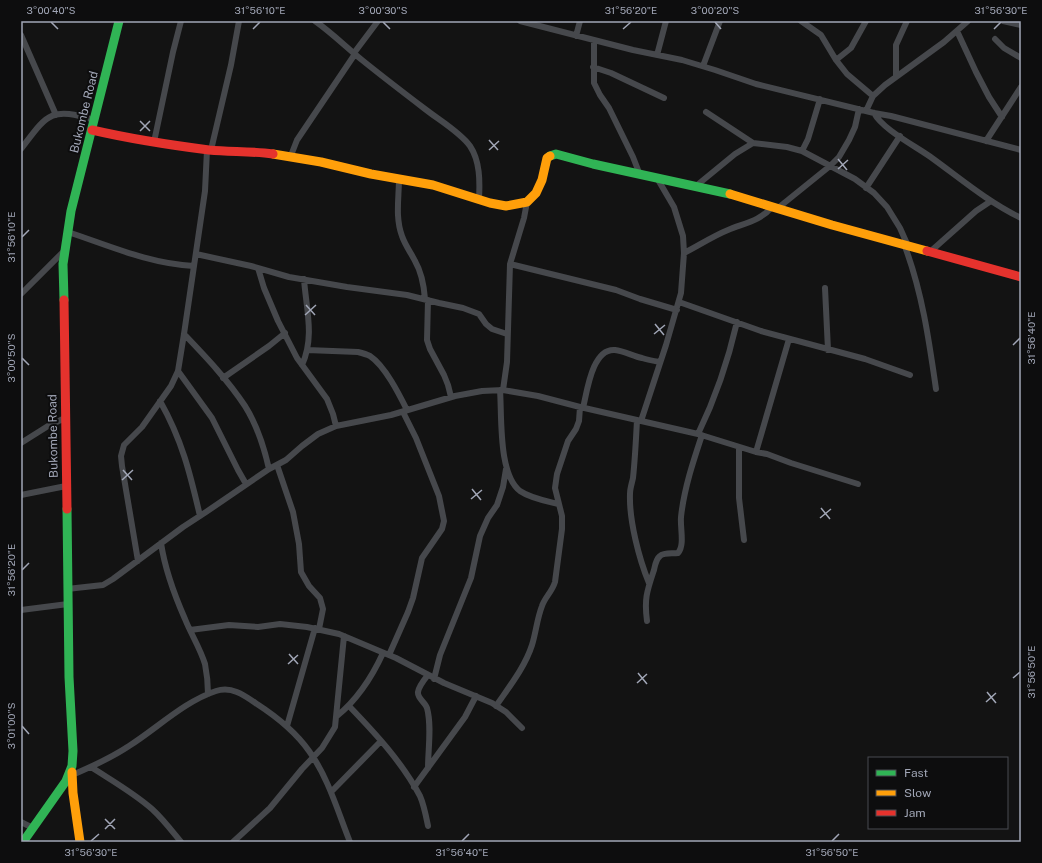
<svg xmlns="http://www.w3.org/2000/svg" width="1042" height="863" font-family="'Public Sans',sans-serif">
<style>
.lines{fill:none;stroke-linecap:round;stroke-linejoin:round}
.street{stroke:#46484c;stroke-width:6}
.fast{stroke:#30b455;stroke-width:9}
.slow{stroke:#ff9f0a;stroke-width:9}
.jam{stroke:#e5322d;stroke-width:9}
.ticks{fill:none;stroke:#a1a6b6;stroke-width:1.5}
.labels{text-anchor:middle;stroke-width:4;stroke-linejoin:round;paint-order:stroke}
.street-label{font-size:12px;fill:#a1a6b6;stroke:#0d0d0e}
.neatline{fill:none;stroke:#a1a6b6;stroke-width:1.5}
.ticks-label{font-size:10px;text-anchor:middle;fill:#a1a6b6}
</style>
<rect width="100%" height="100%" fill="#131313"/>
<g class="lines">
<path class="street" d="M315,21C332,33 346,47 362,60C383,77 404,93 425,109C439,120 460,132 470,146C480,161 480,181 479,199
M520,21L633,50L682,60L715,70L756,84L874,113L891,116L1021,150
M801,21L821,35L836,60L847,74L873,96
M1003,21L1021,25
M957,31L976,72L989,97L1002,117
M21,35L56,115
M576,36L580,21
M995,39L1004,48L1021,58
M594,40V83L600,95L609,108L633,157L640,175
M354,53L378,21
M657,55L666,21
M836,60L851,48L866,21
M703,66L720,21
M593,67L611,73L664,98
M896,76V45L907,21
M866,111L873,96L885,85L944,42L968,21
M706,112L753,143
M874,113C882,129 917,147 932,158C961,179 988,202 1021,218
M986,141L1021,87
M154,142L173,52L181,21
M21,149C47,115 50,106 94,120
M211,150L231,65L239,21
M802,151L808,139L820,99
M290,158L297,140L355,54
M399,178C399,198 395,217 402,236C405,245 411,253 415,261C422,273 424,286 425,299
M696,186L735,154L753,143L787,147L802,151L855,179L874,193L887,207L900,228L908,246
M866,188L900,136
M778,208L830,166L839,157L849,140L855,127L859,109
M68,232C110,246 150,264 194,266
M904,244C922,291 929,340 936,389
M931,251L976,211L991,201
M684,253C698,246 713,236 728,230C745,223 760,221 772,207
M196,254L251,266L289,277L347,287L407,295L439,303L463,308L479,314L486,324L492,329L507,334
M510,264L616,290L640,299L677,310
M258,268L264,288L278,321L297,358L327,399L333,414L336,426
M825,288L828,350
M21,294L65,250
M428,300L427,340L430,349L444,375L448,385L451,397
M679,302L761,331L865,359L910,375
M184,334C205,356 228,380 245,406C257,425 264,447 269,469
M307,350L358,352C362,353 366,354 370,356C385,366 399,394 407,410
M302,365C315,337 306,308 304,279
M178,371L212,418L238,470L246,484
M223,378L269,346L285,333
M500,390C502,416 498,474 520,491C530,498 546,501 558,504
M503,390L507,362L510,264L524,218L527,202
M160,401C182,440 190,473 200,516
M583,408C587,392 592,348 615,350C624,351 633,356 642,358C648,360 654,361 660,362
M637,420C636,440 635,459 633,478C632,483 630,488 630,494C629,520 639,559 649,583
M641,421L666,345L681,293L684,253L683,236L674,207L657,178
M698,434C715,399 728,361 737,322
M21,443L48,426L65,418
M739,447V498L744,540
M756,452L789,339
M277,465L293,512L299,544L301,572L309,586L320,598L323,609L319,629
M21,495L66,486
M161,543C165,570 174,594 185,619C191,634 200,648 205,664C207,674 208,684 208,694
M138,561L122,466L121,456L124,445L142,427L171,386L178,371L184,334L205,191L207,150
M67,589L103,585L113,579L183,527L206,512L269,469L286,460L302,446L318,434L336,426L391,415L455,396L482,391L503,390L538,396L580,407L698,434L756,452L767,454L791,463L858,484
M21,610L68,604
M647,621C644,599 647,591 654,570C655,565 656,559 660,556C664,552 673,554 678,553C685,545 680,528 681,517C684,489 693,462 702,435
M190,630L229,625L258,627L280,624L307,627L339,634L396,658L444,683L492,703L506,712L522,728
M389,655L408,612L413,598L422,558L442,529L444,521L439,496L416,438L403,412
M428,675C424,680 419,686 418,692C417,698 425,702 427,708C432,726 428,749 428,768
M434,679L440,655L471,578L480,536L488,518L497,505L503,487L506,469
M349,706C375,733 402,762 420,796C424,805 426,816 428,826
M496,706C509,687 525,667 532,645C536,632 537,619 542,606C545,597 552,592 555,582L562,529V516L555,488L557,474L568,441L576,429L579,421L580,407
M337,716C358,699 372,677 383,653
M287,726L315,628
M91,767C111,780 134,793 152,809C163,819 172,831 181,842
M72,775C91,767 111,758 129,746C156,729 185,701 216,691C232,686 244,695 257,704C277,717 295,731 309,751C328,777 338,812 350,842
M414,787L465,717L476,696
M331,792L381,741
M21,822L33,828
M233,842L270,808L302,769L322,748L335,727L344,636"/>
<path class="fast" d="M550,156L556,154L593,164L730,194
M64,300L63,264L71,211L119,21
M23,842L66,781L72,766L73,751L69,677L67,509"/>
<path class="slow" d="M273,154L321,162L371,174L433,185L490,203L506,206L527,202L536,193L542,180L547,158L550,156
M730,194L832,225L927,251
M72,772L73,793L80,842"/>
<path class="jam" d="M92,130C131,139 170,145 209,150C231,152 252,151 273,154
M927,251L1021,277
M64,300L67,509"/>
</g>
<path class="ticks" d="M51,22L58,29M383,22L390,29M715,22L721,29M253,29L260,22M623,29L631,22M994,29L1001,22M140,121L150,131M140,131L150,121M489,140L498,150M489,150L499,141M838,159L847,170M838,169L848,160M22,237L29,230M306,305L315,315M305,315L316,305M655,324L664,335M654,334L665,325M1013,345L1020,338M22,358L29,365M123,470L132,480M122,480L133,470M472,489L481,500M471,499L482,490M821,508L830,519M820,518L831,509M22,570L29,563M289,654L298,664M288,664L298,655M638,673L647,684M1013,678L1020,672M637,683L647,674M987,692L996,703M986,702L996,693M22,726L29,734M105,819L115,829M105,829L115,819M91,841L99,834M462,841L469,834M832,841L839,834"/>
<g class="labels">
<g class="street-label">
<text transform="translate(84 112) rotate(-76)" y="4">Bukombe Road</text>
<text transform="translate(53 436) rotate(-91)" y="4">Bukombe Road</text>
</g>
</g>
<rect width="1042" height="863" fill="none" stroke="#0d0d0e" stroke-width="44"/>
<rect x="868" y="757" width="140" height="72" fill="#0d0d0e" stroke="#484a51"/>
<rect x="876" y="770" width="20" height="6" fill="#30b455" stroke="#484a51"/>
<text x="904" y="777" font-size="12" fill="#a1a6b6">Fast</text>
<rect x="876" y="790" width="20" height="6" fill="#ff9f0a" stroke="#484a51"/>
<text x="904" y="797" font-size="12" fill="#a1a6b6">Slow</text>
<rect x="876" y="810" width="20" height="6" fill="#e5322d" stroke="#484a51"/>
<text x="904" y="817" font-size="12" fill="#a1a6b6">Jam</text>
<rect x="22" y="22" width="998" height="819" class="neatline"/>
<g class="ticks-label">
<text x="51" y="14">3°00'40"S</text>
<text x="260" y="14">31°56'10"E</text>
<text x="383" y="14">3°00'30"S</text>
<text x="631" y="14">31°56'20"E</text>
<text x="715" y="14">3°00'20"S</text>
<text x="1001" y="14">31°56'30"E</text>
<text transform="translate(11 237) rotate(-90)" y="4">31°56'10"E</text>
<text transform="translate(1031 338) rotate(-90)" y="4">31°56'40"E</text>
<text transform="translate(11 358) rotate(-90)" y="4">3°00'50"S</text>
<text transform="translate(11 570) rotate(-90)" y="4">31°56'20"E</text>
<text transform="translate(1031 672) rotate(-90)" y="4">31°56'50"E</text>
<text transform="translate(11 726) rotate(-90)" y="4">3°01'00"S</text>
<text x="91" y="856">31°56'30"E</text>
<text x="462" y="856">31°56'40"E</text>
<text x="832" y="856">31°56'50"E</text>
</g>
</svg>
